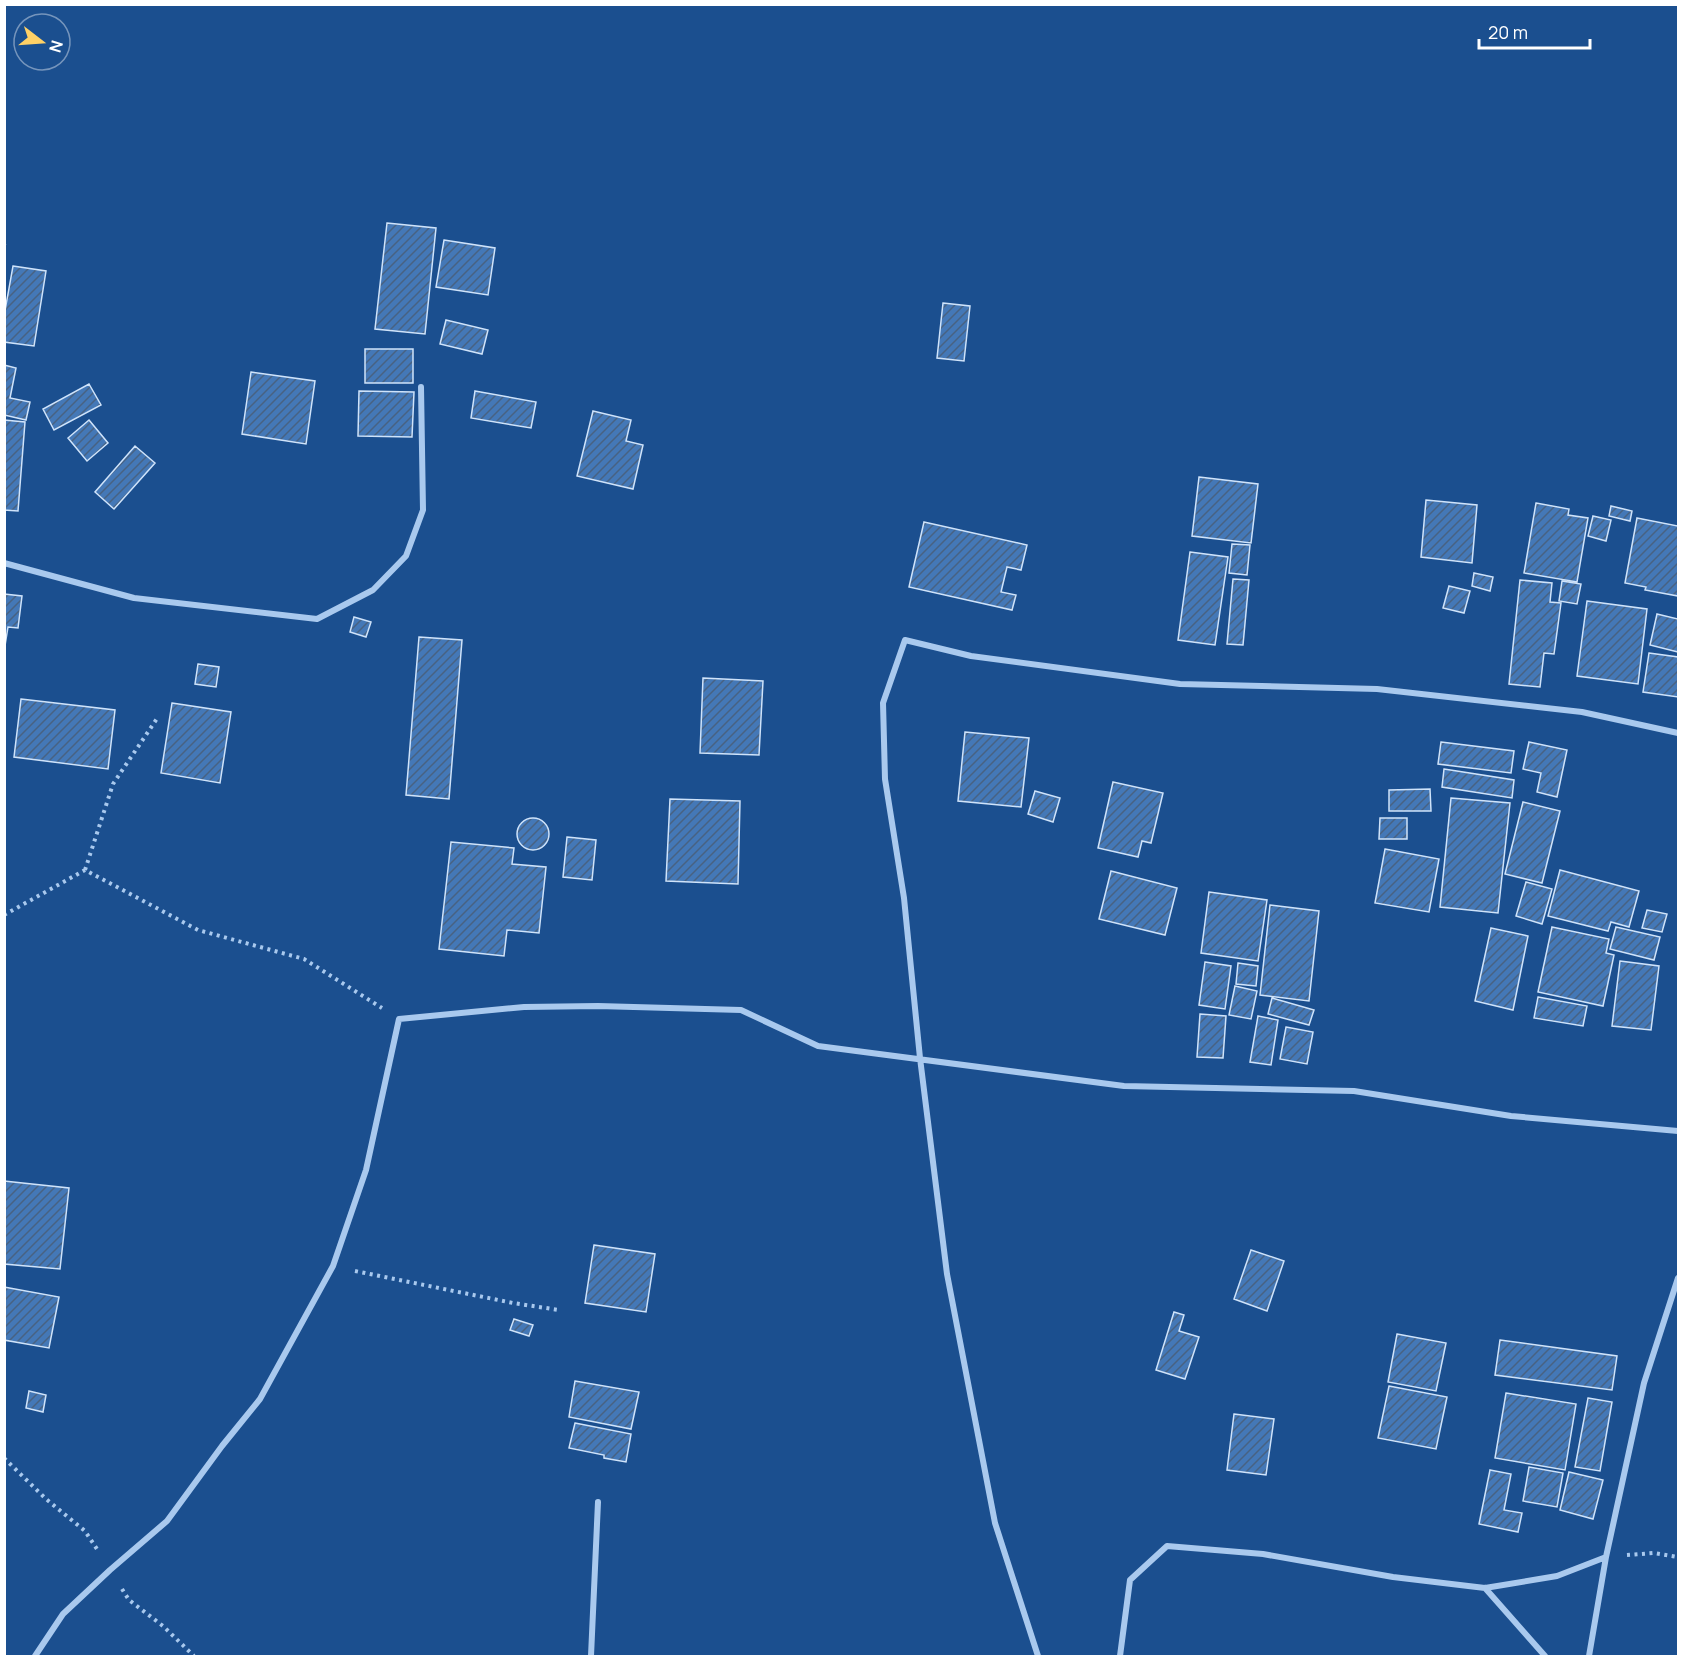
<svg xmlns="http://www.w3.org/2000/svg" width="1683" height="1661" font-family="Manrope,sans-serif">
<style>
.building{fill:url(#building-hatch);stroke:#cfe3fa;stroke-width:1.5}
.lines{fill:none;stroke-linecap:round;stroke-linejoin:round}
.path{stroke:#a9c9ee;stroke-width:4;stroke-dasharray:3 4.5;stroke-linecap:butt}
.street{stroke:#a9c9ee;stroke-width:6}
</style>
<defs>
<pattern id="building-hatch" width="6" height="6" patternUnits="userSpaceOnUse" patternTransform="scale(1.5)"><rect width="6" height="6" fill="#4478b7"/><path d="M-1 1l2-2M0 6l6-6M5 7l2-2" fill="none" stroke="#486282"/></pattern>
</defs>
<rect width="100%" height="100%" fill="#1b4f8f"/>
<path class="building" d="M387,223L436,228L425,334L375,329Z
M444,240L495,248L488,295L436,287Z
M13,266L46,271L34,346L4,342V316Z
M943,303L970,306L964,361L937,358Z
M446,320L488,330L482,354L440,344Z
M365,349H413V383H365Z
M4,365L16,368L10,398L30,402L26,420L4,415Z
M251,372L315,381L306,444L242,434Z
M89,384L101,405L54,430L43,409Z
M359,391L414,392L412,437L358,436Z
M475,391L536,402L531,428L471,418Z
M593,411L631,420L626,441L643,445L633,489L577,476Z
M4,420L25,422L18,511L4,510Z
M89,420L108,443L87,461L68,438Z
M135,446L155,463L114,509L95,492Z
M1199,477L1258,484L1251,543L1192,536Z
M1426,500L1477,505L1472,563L1421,557Z
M1536,503L1569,509L1568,515L1588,518L1577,582L1524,573Z
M1611,506L1632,511L1630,521L1609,516Z
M1593,516L1611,520L1606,541L1588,536Z
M1637,518L1678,526V596L1645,590L1646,587L1625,583Z
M924,522L1027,545L1021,570L1007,567L1001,592L1016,595L1012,610L909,587Z
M1232,544L1250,545L1247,575L1229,573Z
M1190,552L1228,557L1215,645L1178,640Z
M1474,573L1493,577L1490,591L1472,586Z
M1233,579L1249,580L1243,645L1227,644Z
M1520,580L1552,583L1550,602L1561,603L1554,654L1544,653L1540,687L1509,684Z
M1562,581L1581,584L1577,604L1559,601Z
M1449,586L1470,591L1464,613L1443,608Z
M4,594L22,596L18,628L8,627L4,652Z
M1587,601L1647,609L1638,684L1577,676Z
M1657,614L1678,619V652L1650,645Z
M354,617L371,622L366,637L350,632Z
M419,637L462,640L449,799L406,795Z
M1649,653L1678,657V697L1643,692Z
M198,664L219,667L216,687L195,684Z
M703,678L763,681L759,755L700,753Z
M21,699L115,710L108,769L14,757Z
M172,703L231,712L220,783L161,773Z
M965,732L1029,738L1021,807L958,801Z
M1441,742L1514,751L1511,773L1438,764Z
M1529,742L1567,750L1557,797L1537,792L1541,773L1523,769Z
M1444,769L1514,780L1512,798L1442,787Z
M1113,782L1163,793L1151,843L1142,841L1138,857L1098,848Z
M1430,789L1431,811H1389V790Z
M1035,791L1060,798L1053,822L1028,814Z
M1451,798L1510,803L1498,913L1440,907Z
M670,799L740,801L738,884L666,881Z
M1523,802L1560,811L1542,883L1505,874Z
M517 834a16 16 0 1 1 32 0a16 16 0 1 1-32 0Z
M1380,818H1407V839H1379Z
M567,837L596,840L592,880L563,877Z
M451,842L514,848L512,864L546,867L539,933L507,930L504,956L439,949Z
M1385,849L1439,859L1429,912L1375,903Z
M1560,870L1639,891L1629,927L1611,922L1608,931L1548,916Z
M1111,871L1177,888L1165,935L1099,919Z
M1526,882L1552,889L1542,924L1516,916Z
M1209,892L1267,900L1258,961L1201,953Z
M1270,905L1319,911L1309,1001L1260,995Z
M1647,910L1667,914L1662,932L1642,928Z
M1552,927L1609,939L1606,953L1614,955L1603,1006L1538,992Z
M1616,927L1660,937L1654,960L1610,949Z
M1491,928L1528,936L1513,1010L1475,1001Z
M1620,961L1659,966L1651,1030L1612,1026Z
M1205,962L1231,966L1225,1009L1199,1005Z
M1238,963L1258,966L1256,986L1236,984Z
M1235,986L1257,991L1251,1019L1229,1015Z
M1538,997L1587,1006L1583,1026L1534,1018Z
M1272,998L1314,1010L1309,1025L1268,1014Z
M1200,1014L1226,1016L1223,1058L1197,1057Z
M1258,1016L1278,1020L1271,1065L1250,1062Z
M1286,1027L1313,1032L1307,1064L1280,1059Z
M4,1181L69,1188L60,1269L4,1264Z
M594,1245L655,1254L646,1312L585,1303Z
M1251,1250L1284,1261L1267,1311L1234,1299Z
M4,1287L59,1297L49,1348L4,1340Z
M1174,1312L1184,1315L1179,1331L1199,1337L1185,1379L1156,1370Z
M514,1319L533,1325L529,1336L510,1330Z
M1397,1334L1446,1343L1436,1391L1388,1382Z
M1500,1340L1617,1356L1612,1390L1495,1375Z
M575,1381L639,1392L631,1429L569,1417Z
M1389,1386L1447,1397L1436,1449L1378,1438Z
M29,1391L46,1395L43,1412L26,1408Z
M1506,1393L1576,1404L1565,1470L1495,1458Z
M1588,1398L1612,1402L1600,1471L1575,1467Z
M1234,1414L1274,1419L1266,1475L1227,1470Z
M575,1423L631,1434L626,1462L604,1458V1455L569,1448Z
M1529,1467L1563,1473L1557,1507L1523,1501Z
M1490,1470L1511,1474L1504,1510L1522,1513L1518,1532L1479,1524Z
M1569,1472L1603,1480L1593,1519L1560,1510Z"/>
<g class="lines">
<path class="path" d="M4,245L5,246
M85,870L113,784L158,717
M4,915L85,870L198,930L304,959L382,1008
M355,1271L513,1303L559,1310
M4,1458L46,1499L85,1531L99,1552
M1627,1555L1654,1553L1678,1557
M122,1589L129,1600L163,1626L194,1656"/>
<path class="street" d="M4,563L134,598L317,619L373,590L406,556L423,510L421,387
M1485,1588L1545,1656
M35,1656L63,1614L110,1570L167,1521L222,1446L260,1399L333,1266L366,1170L399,1019L524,1007L598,1006L741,1010L818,1046L1124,1086L1354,1091L1511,1116L1678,1131
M591,1656L598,1502
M1038,1656L995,1523L947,1274L920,1058L904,898L885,779L883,703L905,640L971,656L1180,684L1377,689L1582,712L1678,733
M1120,1656L1130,1580L1167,1546L1263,1554L1393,1577L1485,1588L1557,1576L1606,1557
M1589,1656L1606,1557L1644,1383L1678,1278"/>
</g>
<rect width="1683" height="1661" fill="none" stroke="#ffffff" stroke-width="12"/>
<g transform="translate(42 42) rotate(107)"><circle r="28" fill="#1b4f8f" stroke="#7695bc" stroke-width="1.5"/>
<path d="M0-4.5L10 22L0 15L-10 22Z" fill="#ffd166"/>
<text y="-9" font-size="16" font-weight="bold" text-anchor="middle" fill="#ffffff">N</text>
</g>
<path d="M1479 39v9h111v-9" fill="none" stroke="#ffffff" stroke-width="3"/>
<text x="1488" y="39" font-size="18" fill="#ffffff" stroke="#1b4f8f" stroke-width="4.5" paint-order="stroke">20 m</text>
</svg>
